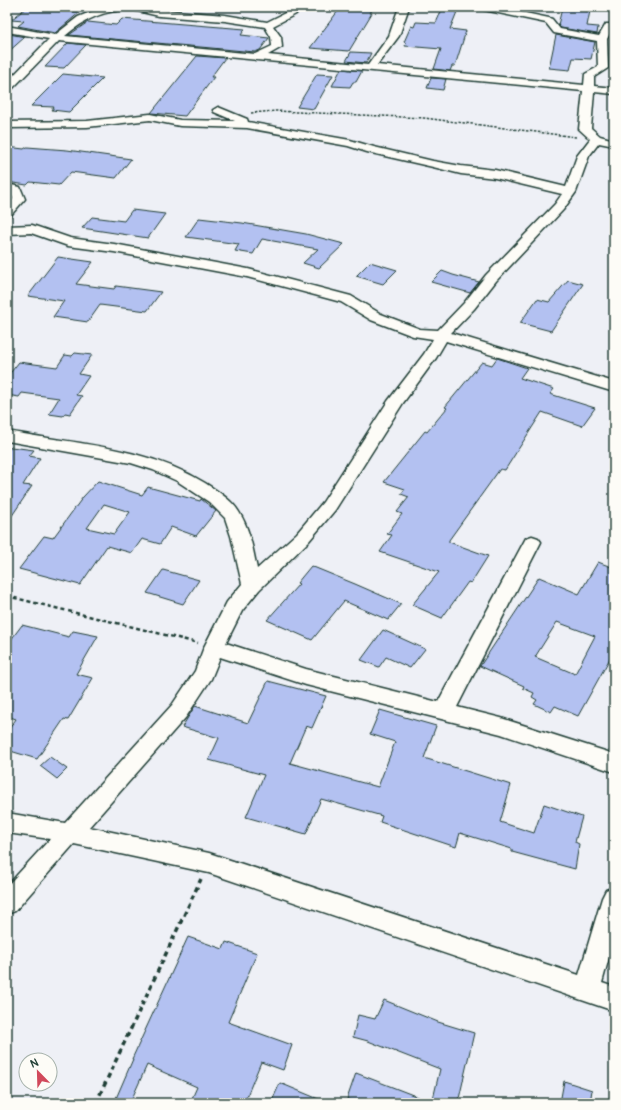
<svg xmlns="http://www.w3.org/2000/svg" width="621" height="1110" font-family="Pangolin,sans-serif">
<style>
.building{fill:#b3c1f1;stroke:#1f3d34;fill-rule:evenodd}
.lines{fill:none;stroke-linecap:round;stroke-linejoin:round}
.minor-casing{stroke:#1f3d34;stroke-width:3}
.path-far2{stroke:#1f3d34;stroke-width:1.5;stroke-dasharray:2.5 1.5;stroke-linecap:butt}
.path-far1{stroke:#1f3d34;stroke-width:2.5;stroke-dasharray:4 3;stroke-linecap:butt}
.path{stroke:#1f3d34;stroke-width:3.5;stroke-dasharray:5 4;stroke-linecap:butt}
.minor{fill:#fdfcf7;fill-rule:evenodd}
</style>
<rect width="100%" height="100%" fill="#eef0f6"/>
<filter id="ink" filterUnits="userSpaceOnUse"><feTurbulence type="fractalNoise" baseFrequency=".025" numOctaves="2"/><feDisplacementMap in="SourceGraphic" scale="8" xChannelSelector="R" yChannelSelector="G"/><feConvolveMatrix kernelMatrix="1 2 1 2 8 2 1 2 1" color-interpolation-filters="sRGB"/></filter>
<g filter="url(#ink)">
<path class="building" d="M27,7H58L55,10L80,12L55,33L18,26L24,21L11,20Z
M341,7H374L370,13H372L349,51L310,48Z
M443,7H459L450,29L466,31L455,66H452L450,71L434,69L441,49L405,46L406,43L404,42L411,26L414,27L416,22L436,23Z
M562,8L590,11L587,26L598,27L597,34L561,28L558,25Z
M122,19L245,29L241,35L269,38L260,50L255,52L69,35L88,22L116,25Z
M9,34L25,37L7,53V36Z
M556,35L595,42L591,59L573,58L570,70L549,68Z
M68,43L86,45L64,68L45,67Z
M351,52L371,53L366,63L346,61Z
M197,56L225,58L211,77H214L185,116L151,113Z
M341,69L362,71L356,82H353L350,87L332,86Z
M63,74L103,78L69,112L52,110L54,107L31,106Z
M317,74L333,75L314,109L297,107Z
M431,78L446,79L443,90L427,88Z
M7,147L24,149L27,147L67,150L131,159L116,178L71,172L59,185L30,182L27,185L7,182Z
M132,210L165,214L148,238L82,228L92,217L124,221Z
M199,218L242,223L306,234L344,244L319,268L303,263L318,249L262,239L253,254L235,251L239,244L186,237Z
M58,257L93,262L76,284L114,289L116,286L161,292L147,311L100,305L88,322L53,317L64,301L28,296Z
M370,262L397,270L383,284L356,276Z
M442,271L453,275L479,282L470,293L431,282Z
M568,280L583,284L551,331L520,323L537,299L549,302Z
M75,353L92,355L79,374L89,376L76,395L82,396L70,414L65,413L63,416L49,414L59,398L22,393L19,397L7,395V377L19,362L57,367L65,355L72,356Z
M497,358L527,368L520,378L554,389L550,394L595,408L582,426L542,412L505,470L500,469L449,540V542L488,556L471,583L468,582L442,618L412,605L439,572L380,552L392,535L387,534L402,514L397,512L409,497L401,494L405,489L384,482L425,431L427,432L447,408L445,407L482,362L492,365Z
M11,447L34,450L29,456L40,458L23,485L32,486L7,523V452Z
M98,481L142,495L148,487L200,501L201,499L216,511L196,536L171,527L160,544L142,539L132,553L107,546L80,585L19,569L44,536L53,538L83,497ZM104,504L130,512L114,534L87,528Z
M598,562L614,568V651L578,716L555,706L551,712L534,704L537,700L532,697L534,693L523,688L524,686L480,666L539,577L579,594ZM557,622L595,636L575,674L535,657Z
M311,566L355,584L401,604L388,620L344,601L312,640L267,620L299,584L297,583Z
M163,570L199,580L183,604L147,593Z
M22,625L69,637L73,631L98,636L76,674L93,678L68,720L64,719L37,759L7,750V732L16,719L7,716V645Z
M383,630L425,649L410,668L386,657L379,667L361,660Z
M268,681L326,696L312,728L306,726L290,763L378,787L395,742L370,734L380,710L436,726L424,758L511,785L500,822L534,833L544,804L582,817L575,842L579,844L575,869L512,852V849L460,833L456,847L380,822L382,816L321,799L306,834L246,817L264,775L209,760L219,738L182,727L195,706L248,723Z
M50,757L67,769L57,779L40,766Z
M188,937L223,949L226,942L257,953L228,1022L292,1045L283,1070L261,1062L244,1103H190L197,1087L147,1065L130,1103H114L133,1059H132Z
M384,1000L438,1022L474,1033L458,1103H445L433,1099L440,1069L368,1041L353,1037L358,1015L375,1019Z
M356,1073L431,1102V1103H357L347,1099Z
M564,1081L592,1090L590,1103H560Z
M280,1083L328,1103H271Z"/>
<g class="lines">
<defs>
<path id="minor" d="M103,7H155L152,9L225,15L267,22L289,11V7H299L296,14L273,26L281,37L282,47L268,55L368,65L389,36L399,7H409L399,36L377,65L584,85L585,74L598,67L597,41L554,33L546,23L484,10L479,7H497L549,18L552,19L560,29L599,36L606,24H612L614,26L607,39L608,68L594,77V86L614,88V94L594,92L591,128L600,136L614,140V146L599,143L589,156L576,192L563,210L496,281L474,309L451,333L614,382V392L446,341L436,358L403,403L335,510L309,541L259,590L242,611L226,643L306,669L438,702L526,538L532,536L538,538L541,542L457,707L501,718L614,754V772L501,734L306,685L220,657L211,679L186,717L89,827L209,853L579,975L602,898L606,890L614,887V939L602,983L614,987V1011L209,873L74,844L15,911L7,914V886L50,839L7,833V813L65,823L172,705L195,671L204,647L227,602L242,584L231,536L225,518L209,502L177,481L153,470L131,463L7,441V431C74,444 145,446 205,483C217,491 231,499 239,512C250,529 253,550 257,569L297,533L323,502L388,401L424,354L433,339L413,336L371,320L341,302L247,277L114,252L68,246L31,233L7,234V226L32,225L70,238L114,244L248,269L351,296L381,314L420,329L438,330L464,303L486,275L555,204L562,194L495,178L461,174L433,167L367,152L348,146L247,128L180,126L150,120L87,127L7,128V122L87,121L150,114L180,120L235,121L214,112L213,110L218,107L247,119L248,122L350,140L374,147L433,161L461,166L495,170L566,187L577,156L590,139L579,129L583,91L59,41L11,90L7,91V82L49,39L7,32V26L55,35L78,17ZM133,10L159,16L225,21L265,27L271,37L272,46L255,54L65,36C86,18 106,9 133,10Z
M7,184L20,187L25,199L11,215L7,216V205L13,199L11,192H7Z"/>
</defs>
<use href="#minor" class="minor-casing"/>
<path class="path-far2" d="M251,113L276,111L424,118L576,137"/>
<path class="path-far1" d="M7,596L198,643"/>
<path class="path" d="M96,1103L201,879"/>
<use href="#minor" class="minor"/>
</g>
</g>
<rect width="621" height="1110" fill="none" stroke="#fdfcf7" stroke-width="24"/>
<rect x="12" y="12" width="597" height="1086" fill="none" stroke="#1f3d34" stroke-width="1.5" filter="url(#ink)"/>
<g transform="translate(38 1072) rotate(337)"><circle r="19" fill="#fdfcf7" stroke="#a4b0a9"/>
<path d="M0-3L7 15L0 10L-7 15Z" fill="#d1495b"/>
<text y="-6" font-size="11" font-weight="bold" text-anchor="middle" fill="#1f3d34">N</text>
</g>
</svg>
